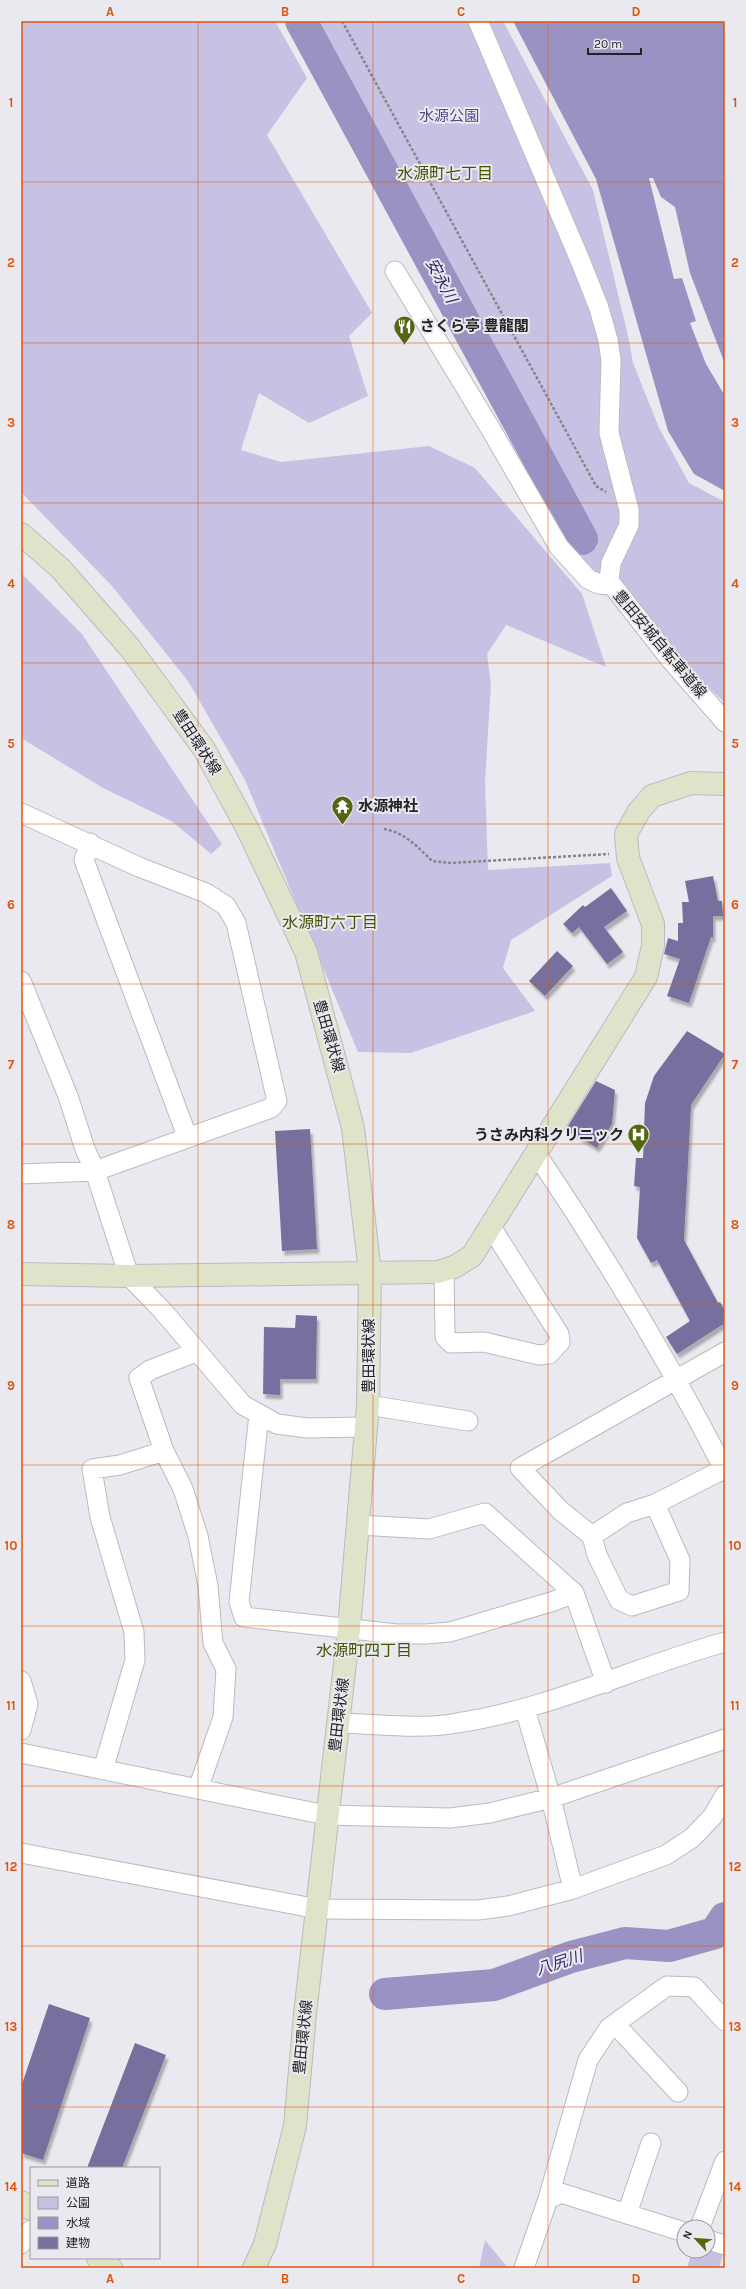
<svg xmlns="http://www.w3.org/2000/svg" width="746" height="2289" font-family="Karla,'Noto Sans JP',sans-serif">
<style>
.green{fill:#c6c2e4}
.water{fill:#9992c3}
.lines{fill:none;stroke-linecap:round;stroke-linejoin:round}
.river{stroke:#9992c3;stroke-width:32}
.building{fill:#77709f;filter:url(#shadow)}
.street-casing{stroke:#bbbac0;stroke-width:21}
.secondary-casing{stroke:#bbbac0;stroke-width:24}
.path{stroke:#86868a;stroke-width:2.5;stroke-dasharray:3 2;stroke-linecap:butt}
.street{stroke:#fff;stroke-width:19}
.secondary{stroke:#dde4ca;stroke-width:22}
.grid{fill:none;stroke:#de560d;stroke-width:1;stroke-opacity:0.55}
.labels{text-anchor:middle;stroke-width:4;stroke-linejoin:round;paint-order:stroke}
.park-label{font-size:15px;fill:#554988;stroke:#eae9ef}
.poi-label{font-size:15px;font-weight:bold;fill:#232325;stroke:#eae9ef;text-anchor:start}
.street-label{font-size:15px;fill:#232325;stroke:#eae9ef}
.neighbourhood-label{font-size:16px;fill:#465605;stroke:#eae9ef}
.water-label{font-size:16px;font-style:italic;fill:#382a66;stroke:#eae9ef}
.neatline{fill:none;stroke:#de560d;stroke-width:1.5}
.grid-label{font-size:13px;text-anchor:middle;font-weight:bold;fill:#de560d}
</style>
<defs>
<filter id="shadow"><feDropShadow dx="2.5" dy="4.5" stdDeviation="1" flood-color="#0004"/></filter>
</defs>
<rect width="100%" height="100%" fill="#eae9ef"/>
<path class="green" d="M21,21H275L307,78L267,135L372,313L349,336L368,396L309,423L259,393L241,450L281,462L429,446L475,468L582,594L606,667L506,625L487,654L491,685L485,782L488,870L610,863L612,876L511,940L503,968L535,1011L411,1053L358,1052L245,780L188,681L112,586L21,492Z
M294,21H503L593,190L629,340L633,363L659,428L689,483L725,502V703L591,572L510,433L474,357Z
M21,573L82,634L222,844L211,854L173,822L103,788L21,738Z
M485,2240L508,2268H479Z
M708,2250L723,2255L719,2268H687L692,2251Z"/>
<path class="water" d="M513,21H725V364L690,273L675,207L661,197L653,178H649L674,279L682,278L696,321L690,323L706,364L725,396V491L694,474L668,431L596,179Z"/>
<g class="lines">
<path class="river" d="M301,21L582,539
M385,1994L494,1985L571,1957L625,1943L669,1946L715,1933L725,1918"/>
</g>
<path class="building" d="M713,876L718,901H722L723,916H713V938L711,937L689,1003L667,996L680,959L664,954L668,938L678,941V923H683L682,902H689L685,881Z
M611,888L627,911L604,927L623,952L607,964L579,927L572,933L563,924L583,905L585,907Z
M557,951L573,966L545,996L529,981Z
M687,1031L725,1054L691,1105L684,1240L718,1303L720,1302L725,1311V1323L677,1354L666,1337L690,1321L657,1260L651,1263L637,1238L640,1187L634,1186L636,1158H643L645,1103L654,1076Z
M596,1081L615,1090L612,1124L597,1148L566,1129Z
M310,1129L317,1249L282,1251L275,1131Z
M296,1315L317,1316L316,1379H280V1395L263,1394L264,1327L295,1328Z
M49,2004L90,2018L43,2160L21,2153V2087Z
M135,2043L166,2055L122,2168H87Z"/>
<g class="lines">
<defs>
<path id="street" d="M478,21L580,260L599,308L608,340L611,360L609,433L629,510V525L611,563L609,581L670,659L725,722
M395,271L490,428L559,547L588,579L599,584L610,585
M21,813L139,867L206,893L226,906L236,923L277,1101L271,1108L95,1171L21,1174
M90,843L84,860L187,1136
M21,981L68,1096L85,1149L95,1171L129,1276L162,1310L243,1405L277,1424L307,1428L366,1427
M537,1155C606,1257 669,1362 725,1471
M444,1270L445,1337L451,1343L484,1342L539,1355L549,1354L560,1342L559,1334L491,1227
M196,1352L150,1370L139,1378L164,1451L183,1489L198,1536L208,1586L213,1643L226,1669L223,1717L198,1789
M368,1405L468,1421
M259,1414L239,1602L244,1617L397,1634H425L450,1632L554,1601L574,1593
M724,1469L655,1504L680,1560L679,1591L632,1606L619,1600L597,1555L592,1536L561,1511L520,1468L725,1352
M358,1525L429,1529L485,1513L574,1593L606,1683
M592,1536L627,1513L655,1504
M21,1681L28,1704L21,1730
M525,1709L551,1798L573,1889
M339,1723C378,1724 419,1730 457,1723C550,1709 635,1667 725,1642
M21,1753L326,1815L450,1818L490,1813L551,1798L725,1739
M103,1770L135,1660L134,1632L100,1517L92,1469L120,1465L164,1451
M21,1853L318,1909L478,1910L508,1906L573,1889L666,1855L692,1838L713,1816L725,1795
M615,2024L678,2092
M548,2199L588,2060L609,2028L667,1986L694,1987L725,2021
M627,2214L651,2143
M700,2227L725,2161
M708,2240L725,2245
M21,2244L31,2230
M524,2268L548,2199L561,2193L684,2232"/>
<path id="secondary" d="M21,534L60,568L130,648L204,749L247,828L306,952L353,1128L370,1272L368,1405L349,1628L305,2014L295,2126L265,2244L254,2268
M21,1274L129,1276L438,1272L454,1267L472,1256L646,977L653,946V924L628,858L626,834L639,811L652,796L691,783L725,784
M21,2202L31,2209
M98,2258L111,2268"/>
</defs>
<use href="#street" class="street-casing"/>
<use href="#secondary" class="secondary-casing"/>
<path class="path" d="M342,21L596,486L606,492
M384,829C404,832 418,847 432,861L450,863L609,854"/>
<use href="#street" class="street"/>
<use href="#secondary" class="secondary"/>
</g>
<path class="grid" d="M198,21V2268M373,21V2268M548,21V2268M21,182H725M21,343H725M21,503H725M21,663H725M21,824H725M21,984H725M21,1144H725M21,1305H725M21,1465H725M21,1626H725M21,1786H725M21,1946H725M21,2107H725"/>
<defs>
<symbol id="restaurant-pin" viewBox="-11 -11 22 30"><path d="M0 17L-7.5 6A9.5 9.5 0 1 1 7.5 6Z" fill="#546611" stroke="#eae9ef"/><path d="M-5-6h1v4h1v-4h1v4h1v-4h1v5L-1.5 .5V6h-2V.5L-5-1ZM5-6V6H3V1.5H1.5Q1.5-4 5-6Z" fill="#fff"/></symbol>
<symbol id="temple-pin" viewBox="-11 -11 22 30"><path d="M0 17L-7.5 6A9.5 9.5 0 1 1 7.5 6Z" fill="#546611" stroke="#eae9ef"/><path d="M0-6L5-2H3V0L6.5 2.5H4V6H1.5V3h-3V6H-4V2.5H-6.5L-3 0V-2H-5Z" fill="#fff"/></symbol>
<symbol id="hospital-pin" viewBox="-11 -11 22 30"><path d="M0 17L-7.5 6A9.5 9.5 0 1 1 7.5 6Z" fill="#546611" stroke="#eae9ef"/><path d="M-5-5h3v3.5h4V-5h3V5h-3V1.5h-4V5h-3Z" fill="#fff"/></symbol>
</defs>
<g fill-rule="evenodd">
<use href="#restaurant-pin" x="392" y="314" width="25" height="34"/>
<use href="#temple-pin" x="330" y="794" width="25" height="34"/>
<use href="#hospital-pin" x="626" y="1122" width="25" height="34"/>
</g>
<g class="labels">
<g class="park-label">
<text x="449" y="121">水源公園</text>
</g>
<g class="poi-label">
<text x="420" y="331">さくら亭 豊龍閣</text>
<text x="358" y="811">水源神社</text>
<text x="624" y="1140" text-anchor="end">うさみ内科クリニック</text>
</g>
<g class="street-label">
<text transform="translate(660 644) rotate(50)" y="5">豊田安城自転車道線</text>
<text transform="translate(197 742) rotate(57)" y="5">豊田環状線</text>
<text transform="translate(329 1036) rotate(74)" y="5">豊田環状線</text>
<text transform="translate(369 1356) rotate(-90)" y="5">豊田環状線</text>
<text transform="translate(339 1715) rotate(-83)" y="5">豊田環状線</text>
<text transform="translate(303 2037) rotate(-84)" y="5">豊田環状線</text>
</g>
<g class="neighbourhood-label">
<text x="445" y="179">水源町七丁目</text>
<text x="330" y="928">水源町六丁目</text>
<text x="364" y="1656">水源町四丁目</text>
</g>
<g class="water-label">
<text transform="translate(442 280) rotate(62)" y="6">安永川</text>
<text transform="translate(559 1962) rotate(-18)" y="6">八尻川</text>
</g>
</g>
<rect width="746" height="2289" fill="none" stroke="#eae9ef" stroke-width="44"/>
<rect x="30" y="2167" width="130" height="92" fill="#eae9ef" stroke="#9a9a9e"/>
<rect x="38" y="2180" width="20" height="6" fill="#dde4ca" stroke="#9a9a9e"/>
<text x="66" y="2187" font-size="12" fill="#232325">道路</text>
<rect x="38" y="2197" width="20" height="12" fill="#c6c2e4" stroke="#9a9a9e"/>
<text x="66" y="2207" font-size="12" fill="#232325">公園</text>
<rect x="38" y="2217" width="20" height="12" fill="#9992c3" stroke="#9a9a9e"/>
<text x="66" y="2227" font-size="12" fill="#232325">水域</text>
<rect x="38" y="2237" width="20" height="12" fill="#77709f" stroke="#9a9a9e"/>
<text x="66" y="2247" font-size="12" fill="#232325">建物</text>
<g transform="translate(696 2239) rotate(296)"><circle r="19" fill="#eae9ef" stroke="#9a9a9e"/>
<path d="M0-3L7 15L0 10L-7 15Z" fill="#546611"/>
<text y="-6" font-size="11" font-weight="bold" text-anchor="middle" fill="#232325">N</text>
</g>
<path d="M588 48v6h53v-6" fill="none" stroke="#232325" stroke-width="2"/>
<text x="594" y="48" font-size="12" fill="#232325" stroke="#eae9ef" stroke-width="3" paint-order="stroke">20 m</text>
<rect x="22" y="22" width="702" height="2245" class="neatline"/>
<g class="grid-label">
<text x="110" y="16">A</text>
<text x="285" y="16">B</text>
<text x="461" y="16">C</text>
<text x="636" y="16">D</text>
<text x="11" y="107">1</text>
<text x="735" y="107">1</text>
<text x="11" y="267">2</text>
<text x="735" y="267">2</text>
<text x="11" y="427">3</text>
<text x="735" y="427">3</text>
<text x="11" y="588">4</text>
<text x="735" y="588">4</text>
<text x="11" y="748">5</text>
<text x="735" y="748">5</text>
<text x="11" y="909">6</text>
<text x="735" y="909">6</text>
<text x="11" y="1069">7</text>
<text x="735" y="1069">7</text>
<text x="11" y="1229">8</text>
<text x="735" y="1229">8</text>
<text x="11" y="1390">9</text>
<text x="735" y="1390">9</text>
<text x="11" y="1550">10</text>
<text x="735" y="1550">10</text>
<text x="11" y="1710">11</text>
<text x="735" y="1710">11</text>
<text x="11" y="1871">12</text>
<text x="735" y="1871">12</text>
<text x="11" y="2031">13</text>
<text x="735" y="2031">13</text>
<text x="11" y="2191">14</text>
<text x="735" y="2191">14</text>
<text x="110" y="2283">A</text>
<text x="285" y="2283">B</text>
<text x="461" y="2283">C</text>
<text x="636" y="2283">D</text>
</g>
</svg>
